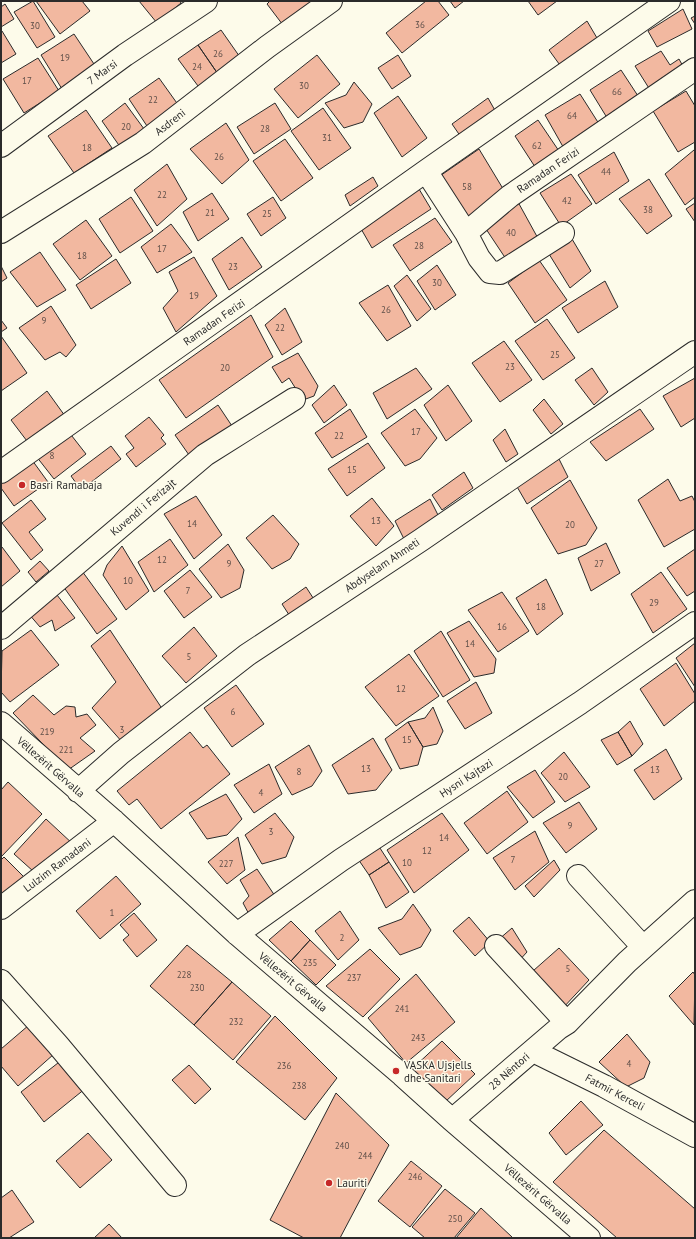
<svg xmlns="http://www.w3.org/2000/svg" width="696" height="1239" font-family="'PT Sans',sans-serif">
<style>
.building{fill:#f2b8a0;stroke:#2b2b2b}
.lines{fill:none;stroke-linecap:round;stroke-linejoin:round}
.minor-casing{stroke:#2b2b2b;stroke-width:24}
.minor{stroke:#fdfbea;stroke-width:22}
.poi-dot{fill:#c62828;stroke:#fdfbea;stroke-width:1.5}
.labels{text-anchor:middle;stroke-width:3;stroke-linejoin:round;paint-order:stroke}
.number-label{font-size:9px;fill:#5d4e48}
.street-label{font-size:11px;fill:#2b2b2b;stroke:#fdfbea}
.poi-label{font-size:11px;fill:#2b2b2b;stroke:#fdfbea;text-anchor:start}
</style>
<rect width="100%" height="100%" fill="#fdfbea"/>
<path class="building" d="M33,1L55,37L37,48L14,12Z
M36,1H82L90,11L60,34Z
M139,1H180L181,3L157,23Z
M270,1H312L316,6L286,29L267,4Z
M426,1H438L449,15L402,53L386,33Z
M450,1H464L455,8Z
M528,1H557L538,15Z
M5,4L14,19L1,27V7Z
M683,9L692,29L657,47L648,31Z
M695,16V24L691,18Z
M587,21L597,38L562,68L549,50Z
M221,30L242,60L220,77L198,45Z
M1,31H2L16,54L1,63Z
M74,34L96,67L62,89L41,55Z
M198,45L220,77L201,90L178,59Z
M661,51L670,65L679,59L685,70L652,93L635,66Z
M317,55L340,84L298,118L274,89Z
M398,55L411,76L392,89L378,68Z
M38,58L59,91L24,113L3,79Z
M621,70L640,99L609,121L590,90Z
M159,78L179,106L149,129L129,99Z
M354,82L372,104L363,122L344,128L325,103L346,95Z
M686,91L695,106V142L678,152L653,111Z
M580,94L601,127L566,152L545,115Z
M398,96L427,138L402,157L374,113Z
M488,98L497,114L463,140L452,124Z
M125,103L147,133L123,151L102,121Z
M275,103L291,129L254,154L237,127Z
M323,108L351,148L319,170L291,131Z
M86,110L112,148L74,173L48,136Z
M538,120L561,154L537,170L515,136Z
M226,123L249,160L222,184L190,149Z
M285,139L313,178L281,201L253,161Z
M479,149L505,192L468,224L437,178Z
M694,150L695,152V197L685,205L665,174Z
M614,152L629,181L596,204L578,175Z
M167,164L187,199L157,226L134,190Z
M571,174L592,204L561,226L540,193Z
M373,177L378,186L350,206L345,195Z
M649,179L672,216L647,234L619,199Z
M419,189L431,209L372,248L360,227Z
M212,193L229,219L198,241L183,212Z
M131,197L153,231L120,253L99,219Z
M273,197L286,218L261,236L247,214Z
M518,202L540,242L508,262L484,226Z
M695,203V222L686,209Z
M435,218L452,242L410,271L393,245Z
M86,220L112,256L80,280L53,244Z
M171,224L192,252L157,273L141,247Z
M242,237L262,267L229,290L212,259Z
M572,239L591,271L570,288L549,254Z
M40,252L66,290L37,307L10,272Z
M194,257L217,296L176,332L163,308L178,291L169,272Z
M116,259L131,283L91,309L76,285Z
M539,260L567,300L535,323L508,283Z
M437,265L456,295L435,310L417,281Z
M1,266L7,278L1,282Z
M407,275L431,309L417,321L394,286Z
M605,281L618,307L578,333L562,308Z
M388,285L411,326L387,341L359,303Z
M51,306L76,345L66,357L60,352L45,360L19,328Z
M285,308L302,342L282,355L265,325Z
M251,315L273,357L186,418L159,380Z
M547,319L575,358L543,380L515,341Z
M1,320L7,328L1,332Z
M1,336L27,373L1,391Z
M504,341L532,380L500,402L472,363Z
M298,353L318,386L314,396L303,400L289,378L282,383L272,367Z
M416,368L432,389L387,419L373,393Z
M592,368L608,392L594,405L575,380Z
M695,378V418L681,427L663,396Z
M334,385L347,405L324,423L312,405Z
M448,385L472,421L446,441L424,405Z
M47,391L65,416L30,445L11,420Z
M544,399L563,424L551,434L533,410Z
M218,405L232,426L189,455L175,435Z
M350,409L367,437L332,458L315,433Z
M415,409L437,438L420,459L405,466L381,433Z
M640,409L654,429L606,461L590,442Z
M149,417L164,435L161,438L166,444L136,467L126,454L134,448L125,436Z
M505,429L518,454L506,462L493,440Z
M68,431L86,454L54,479L36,456Z
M368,443L385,468L347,496L328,469Z
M111,446L121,459L81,490L71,476Z
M559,459L568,477L527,504L516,485Z
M32,460L48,482L14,506L1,488V482Z
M464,472L473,488L442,510L432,495Z
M668,479L680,501L692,496L695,502V529L664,547L638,500Z
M570,480L597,528L586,545L558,554L531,508Z
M196,496L222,535L194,559L164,514Z
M372,498L394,526L376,546L350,516Z
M430,499L438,515L404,539L395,521Z
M31,500L46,519L29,532L43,550L31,560L2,523Z
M273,515L299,544L290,559L272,569L246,538Z
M170,539L188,565L154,592L138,562Z
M606,543L620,573L591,591L578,558Z
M228,544L244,570L240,588L221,598L199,569Z
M122,546L149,591L126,610L103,575L107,565Z
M1,547H2L20,571L1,587Z
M695,549V591L687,596L667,568Z
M40,561L49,571L36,582L28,572Z
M190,570L212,597L184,618L164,591Z
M82,571L117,619L97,634L63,586Z
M661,572L687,609L653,633L631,594Z
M546,579L563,614L537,635L516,598Z
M306,587L317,604L293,621L282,604Z
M502,592L529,631L498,652L468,610Z
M57,595L75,618L55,631L52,620L40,627L28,613Z
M469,621L496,659L494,673L474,677L447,633Z
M194,627L217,656L186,683L162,656Z
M31,630L59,665L10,702L1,692L2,651Z
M110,630L161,707L123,743L92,708L116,682L91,646Z
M441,631L470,680L443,697L414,651Z
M695,643V687L676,658Z
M409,654L439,696L396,726L365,687Z
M676,663L695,694V701L664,726L640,689Z
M476,682L492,713L465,729L447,701Z
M236,685L264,724L232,747L204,708Z
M33,695L54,715L66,706L75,707L76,717L87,714L96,725L80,738L95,751L68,770L13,713Z
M433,707L443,731L437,744L423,747L408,722L425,718Z
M630,721L643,744L632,756L618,732Z
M408,722L423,747L418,765L400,769L385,739Z
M190,732L203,748L207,745L230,774L161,829L137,799L129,805L117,791Z
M618,732L632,756L617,765L601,740Z
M373,738L392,770L376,790L348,794L332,765Z
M309,745L322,771L312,786L292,795L275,767Z
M666,749L682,779L654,800L634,770Z
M564,752L590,787L565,802L541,773Z
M269,764L282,794L254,813L234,785Z
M535,770L555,802L533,818L507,787Z
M8,782L42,814L1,857V790Z
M507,791L528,822L487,854L464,823Z
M226,794L242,819L227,835L207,839L189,813Z
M579,802L597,829L566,853L543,823Z
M275,813L294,837L286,857L262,864L245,835Z
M442,813L469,850L414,893L387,850Z
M46,819L74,845L43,880L14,854Z
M535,831L549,862L515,890L493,858Z
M238,837L245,870L227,884L208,862Z
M378,845L389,862L369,875L358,859Z
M4,857L32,885L1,906V860Z
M554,860L560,870L534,897L525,886Z
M389,862L409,892L386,908L369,875Z
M257,869L275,896L251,918L243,903L249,896L240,880Z
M116,876L141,904L100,939L76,911Z
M413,904L431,930L421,947L400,955L378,928L402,919Z
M340,911L359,940L338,960L315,931Z
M134,913L157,940L137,957L123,940L129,935L120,925Z
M469,917L490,942L475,956L453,931Z
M291,921L310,940L291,961L269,940Z
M512,928L527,952L517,963L498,940Z
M310,940L336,965L316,985L291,961Z
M187,945L232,982L194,1025L150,986Z
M559,948L589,980L562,1009L525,978Z
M370,949L400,979L363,1017L326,986Z
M693,972L695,975L694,1025L669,996Z
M416,974L455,1022L406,1063L368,1018Z
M232,982L271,1016L233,1060L194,1025Z
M275,1016L337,1078L305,1120L236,1062Z
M29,1025L54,1054L18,1086L1,1066V1049Z
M627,1034L650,1062L644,1078L626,1087L599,1062Z
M442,1041L475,1074L445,1102L412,1069Z
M63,1059L86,1088L44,1122L21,1092Z
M189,1065L211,1089L195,1104L172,1080Z
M336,1093L389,1145L340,1238H304L270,1220Z
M581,1101L603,1125L566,1155L549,1133Z
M604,1130L695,1209V1238H617L553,1182Z
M88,1133L112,1160L80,1188L56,1161Z
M411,1161L442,1186L410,1227L378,1201Z
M445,1189L475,1213L454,1238H425L412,1227Z
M12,1190L34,1222L9,1238H1V1198Z
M481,1208L512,1237L511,1238H456Z
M109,1224L122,1238H94Z"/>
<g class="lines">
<defs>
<path id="minor" d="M1,146L125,55L206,1
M426,171L466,233L479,258L490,272L500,273L563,233
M1,232L143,143L267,47L331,1
M466,233L510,196L695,69
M1,472L426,171L669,1
M1,628L205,455L294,399
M1,723L114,821L237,934L402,1075L452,1120L589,1238
M78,791L121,753L247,655L421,540L695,352
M578,876L643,947
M1,908L114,821
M237,934L341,860L580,703L695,623
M496,946L567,1023
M1,981L58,1045L175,1185
M533,1051L604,1086L695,1136
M452,1120L559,1028L567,1023L627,962L695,901"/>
</defs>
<use href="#minor" class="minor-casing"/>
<use href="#minor" class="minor"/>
</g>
<g class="poi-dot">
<circle cx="22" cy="485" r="4"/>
<circle cx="396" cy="1071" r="4"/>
<circle cx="329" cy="1183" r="4"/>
</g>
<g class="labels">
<g class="number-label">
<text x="420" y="28">36</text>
<text x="35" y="29">30</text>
<text x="218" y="57">26</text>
<text x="65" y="61">19</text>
<text x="197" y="70">24</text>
<text x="27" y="84">17</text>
<text x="304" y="89">30</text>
<text x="617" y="95">66</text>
<text x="153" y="103">22</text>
<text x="572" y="119">64</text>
<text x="126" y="130">20</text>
<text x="265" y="132">28</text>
<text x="327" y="141">31</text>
<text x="537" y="149">62</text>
<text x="87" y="151">18</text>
<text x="219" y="160">26</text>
<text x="606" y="175">44</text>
<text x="467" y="190">58</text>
<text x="162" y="198">22</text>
<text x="567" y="204">42</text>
<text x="648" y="213">38</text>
<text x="210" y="216">21</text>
<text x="267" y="217">25</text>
<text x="511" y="236">40</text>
<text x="419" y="249">28</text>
<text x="162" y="252">17</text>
<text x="82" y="259">18</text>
<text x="233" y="270">23</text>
<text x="437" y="286">30</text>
<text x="194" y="299">19</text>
<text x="386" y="313">26</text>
<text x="44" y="324">9</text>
<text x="280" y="331">22</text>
<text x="555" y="358">25</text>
<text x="510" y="370">23</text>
<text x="225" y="371">20</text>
<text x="416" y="435">17</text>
<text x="339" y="439">22</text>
<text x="52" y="459">8</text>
<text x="352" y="473">15</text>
<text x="376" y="524">13</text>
<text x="192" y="527">14</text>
<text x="570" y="528">20</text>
<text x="162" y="563">12</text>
<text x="229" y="567">9</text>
<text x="599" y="567">27</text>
<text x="128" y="584">10</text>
<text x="188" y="594">7</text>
<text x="654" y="606">29</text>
<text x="541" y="610">18</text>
<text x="502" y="630">16</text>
<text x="470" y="647">14</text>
<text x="189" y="660">5</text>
<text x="401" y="692">12</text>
<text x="233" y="715">6</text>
<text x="122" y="733">3</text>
<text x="47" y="735">219</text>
<text x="407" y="743">15</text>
<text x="66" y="753">221</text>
<text x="366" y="772">13</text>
<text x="655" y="773">13</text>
<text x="299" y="775">8</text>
<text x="563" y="780">20</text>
<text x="261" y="796">4</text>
<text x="570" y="829">9</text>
<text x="271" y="835">3</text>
<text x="444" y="841">14</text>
<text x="427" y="854">12</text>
<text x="513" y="863">7</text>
<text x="407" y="866">10</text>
<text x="226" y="867">227</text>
<text x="112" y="916">1</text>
<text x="342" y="941">2</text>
<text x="310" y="966">235</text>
<text x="568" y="972">5</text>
<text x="184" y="978">228</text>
<text x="354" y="981">237</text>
<text x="197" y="991">230</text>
<text x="402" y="1012">241</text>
<text x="236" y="1025">232</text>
<text x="418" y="1041">243</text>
<text x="629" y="1067">4</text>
<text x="284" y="1069">236</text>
<text x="299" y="1089">238</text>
<text x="342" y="1149">240</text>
<text x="365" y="1159">244</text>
<text x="415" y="1180">246</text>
<text x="455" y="1222">250</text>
</g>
<g class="street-label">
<text transform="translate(102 72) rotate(-36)" y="4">7 Marsi</text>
<text transform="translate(170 122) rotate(-38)" y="4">Asdreni</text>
<text transform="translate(548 170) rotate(-34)" y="4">Ramadan Ferizi</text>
<text transform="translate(214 322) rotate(-35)" y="4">Ramadan Ferizi</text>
<text transform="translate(143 507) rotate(-40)" y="4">Kuvendi i Ferizajt</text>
<text transform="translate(382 565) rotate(-34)" y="4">Abdyselam Ahmeti</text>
<text transform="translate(51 767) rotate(41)" y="4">Vëllezërit Gërvalla</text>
<text transform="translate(466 778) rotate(-33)" y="4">Hysni Kajtazi</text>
<text transform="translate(57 865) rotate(-37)" y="4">Lulzim Ramadani</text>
<text transform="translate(293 982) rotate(40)" y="4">Vëllezërit Gërvalla</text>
<text transform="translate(509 1071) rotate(-41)" y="4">28 Nëntori</text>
<text transform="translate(615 1092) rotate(28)" y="4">Fatmir Kerceli</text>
<text transform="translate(538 1194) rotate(41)" y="4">Vëllezërit Gërvalla</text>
</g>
<g class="poi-label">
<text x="30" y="489">Basri Ramabaja</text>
<text x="404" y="1069">VASKA Ujsjells<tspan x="404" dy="13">dhe Sanitari</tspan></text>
<text x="337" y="1187">Lauriti</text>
</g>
</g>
<rect width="696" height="1239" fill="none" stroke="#2b2b2b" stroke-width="4"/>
</svg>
